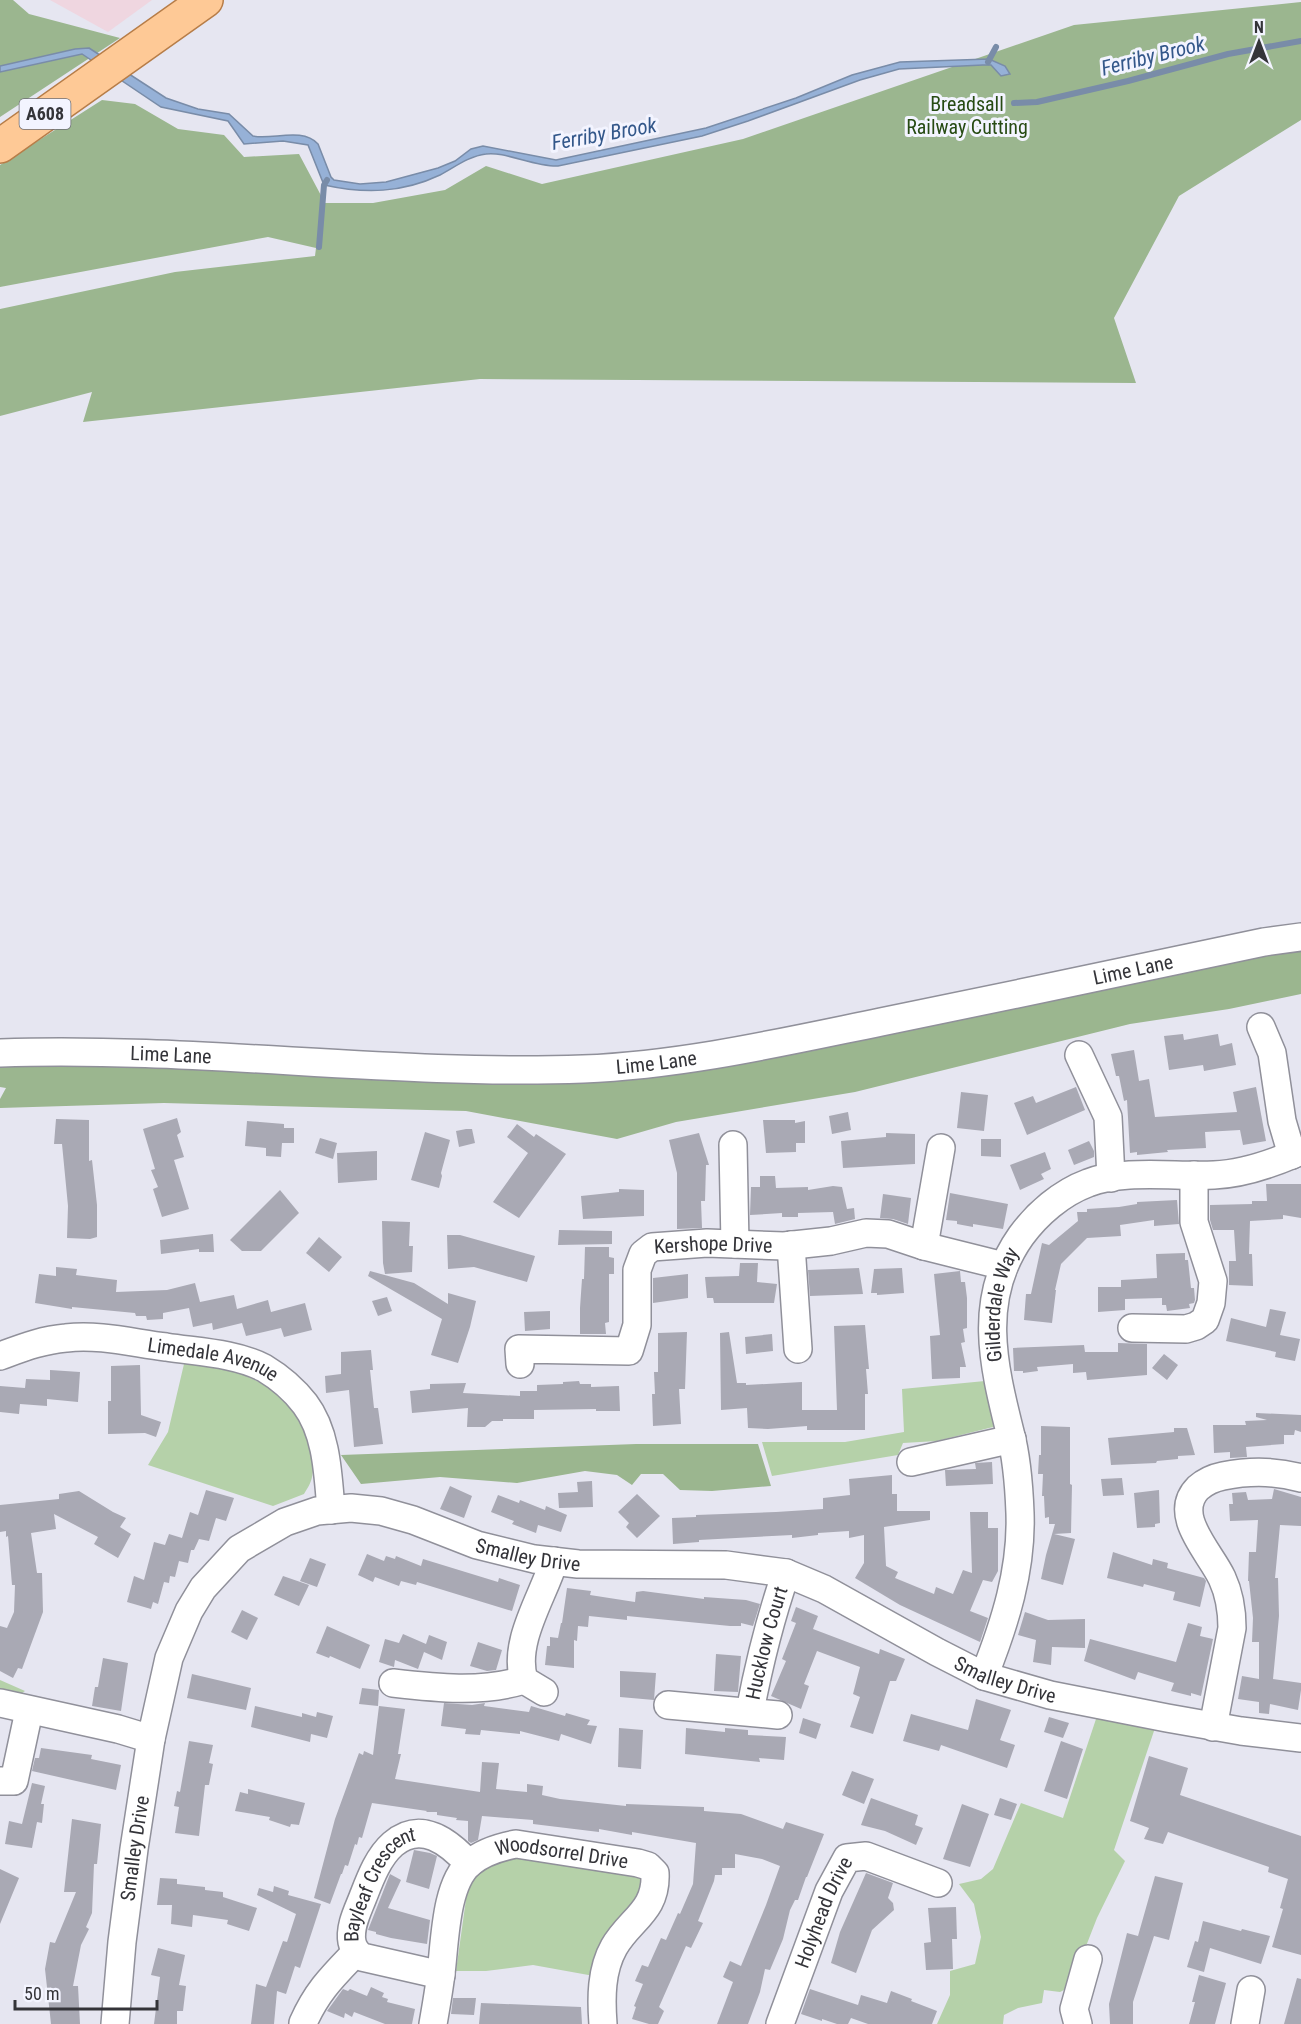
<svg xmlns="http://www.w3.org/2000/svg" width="1301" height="2024" font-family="'Roboto Condensed',sans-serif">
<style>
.education{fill:#efd6e0}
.green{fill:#b5d1a9}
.forest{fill:#9bb68f}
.water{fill:#96b1d7;stroke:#798ca8;stroke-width:1.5}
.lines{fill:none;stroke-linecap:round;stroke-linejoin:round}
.stream{stroke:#798ca8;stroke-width:6}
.building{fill:#a9a9b4}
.minor-casing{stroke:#90909a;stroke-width:30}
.major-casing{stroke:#b77d48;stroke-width:36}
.minor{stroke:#fff;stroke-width:27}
.major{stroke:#fec996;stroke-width:33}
.labels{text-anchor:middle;stroke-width:6;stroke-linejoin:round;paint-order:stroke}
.shield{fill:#f3f4ff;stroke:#6d6e74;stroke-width:1.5}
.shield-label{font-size:18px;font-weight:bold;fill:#343439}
.park-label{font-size:20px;fill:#274b13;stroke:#f3f4ff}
.street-label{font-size:20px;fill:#343439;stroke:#f3f4ff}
.water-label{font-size:21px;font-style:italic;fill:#33578a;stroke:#f3f4ff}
</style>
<rect width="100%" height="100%" fill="#e6e6f1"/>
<path class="education" d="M50,0H152L108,32Z"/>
<path class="green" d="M184,1364C210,1366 235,1369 259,1382C290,1398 320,1442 312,1477C311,1483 307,1489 304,1494L273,1506L148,1465L168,1432Z
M985,1381L997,1426L937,1441L903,1443L898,1455L772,1476L762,1442H845L904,1432L902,1389Z
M0,1680L25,1691L15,1698L0,1694Z
M1097,1716L1155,1728L1114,1850L1125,1861L1097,1918L1070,1987L1060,1992L1044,1990L1042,2003L1018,2008L1004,2015L1003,2024H937L950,1995V1971L975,1964L981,1937L974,1904L959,1884L981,1879L993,1869L1021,1803L1063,1818Z
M527,1854L641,1878L647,1887L594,1976L533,1965L486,1971H456L468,1885C483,1863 502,1858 527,1854Z"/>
<path class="forest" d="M0,0H13L29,14L120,38L0,117Z
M1301,2V120L1179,196L1114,318L1136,383L480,379L83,422L92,392L0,416V309L175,272L315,256L316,248L268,237L0,287V165L102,100L135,104L178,129L224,135L244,157L299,154L325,203H373L445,190L486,166L542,184L743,139L1074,25Z
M1301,948V994L1229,1009L1130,1024L855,1092L676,1122L617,1139L466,1111L164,1103L0,1108V1099L6,1088L0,1087V1060L496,1077Z
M636,1444H758L771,1486L712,1491L680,1490L663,1474H641L632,1485L617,1475L585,1471L517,1483L440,1477L361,1484L341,1455Z"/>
<path class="water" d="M89,48L166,98L198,109L229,114L253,136C273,140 302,127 318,144L331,177L334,180L360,184L386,182L438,168L455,161L471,149L483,146L556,160L706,128L796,98L852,75L900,62L989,59L1005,66L1010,74L1001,76L991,65H983L899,69L860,80L748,121L702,136L558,166C535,167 504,151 486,154C469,156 455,167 440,175C402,193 365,194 324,185L308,145L283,141L244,144L228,121L161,107L82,54L0,72V66L75,49Z"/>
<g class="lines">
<path class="stream" d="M988,62L996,47
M1014,103L1037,102L1128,81L1228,54L1301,41
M319,247L324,185L327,180"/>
</g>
<path class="building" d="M1183,1034L1184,1040L1218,1034L1220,1046L1232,1043L1236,1065L1204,1071L1203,1065L1169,1070L1164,1036Z
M1134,1050L1139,1081L1149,1079L1155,1117L1237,1112L1233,1092L1256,1087L1266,1141L1243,1145L1240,1130L1205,1132L1206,1148L1167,1150L1168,1152L1137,1155V1152L1130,1153L1127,1100L1124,1101L1119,1076H1116L1111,1054Z
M1076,1087L1085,1110L1027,1135L1014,1103L1033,1096L1036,1103Z
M961,1092L988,1095L984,1131L957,1128Z
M848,1112L851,1130L832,1134L829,1116Z
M177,1118L181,1132L177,1135L184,1157L174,1160L189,1209L162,1217L153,1189L158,1187L151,1170L155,1169L143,1129Z
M56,1119L89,1120V1161L92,1160L97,1205V1237L90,1239L67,1238L68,1206L62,1144H54Z
M763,1120H795V1123L805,1121V1143H796V1152L766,1153Z
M247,1121L284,1124V1128H294V1143H282L281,1157L266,1156V1148L245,1146Z
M517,1124L534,1137L536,1134L566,1154L519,1218L493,1202L528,1153L507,1137Z
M466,1129H472L475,1143L459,1147L456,1131Z
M425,1132L450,1140L441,1173L442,1176L439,1188L411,1180Z
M699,1133L709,1165H706L705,1201H701L702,1228L677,1229V1173L669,1140Z
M886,1133L915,1134V1164L843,1168L841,1141L886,1137Z
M320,1138L337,1143L333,1159L315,1153Z
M981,1139H1001V1157L981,1156Z
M1089,1141L1094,1151V1157L1074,1165L1068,1150Z
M377,1151V1180L338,1183L337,1153Z
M1045,1152L1051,1169L1041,1174L1044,1179L1020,1190L1010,1165Z
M760,1176H775L776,1188L808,1187V1190L833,1186L842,1187L847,1209L854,1208L855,1219L835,1224L833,1212L798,1213V1217H782V1213L750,1215L751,1187H760Z
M1266,1184H1301V1218L1283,1215V1219L1250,1221L1249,1254H1252L1253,1286L1229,1285V1261H1236L1234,1230H1213L1210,1220V1205L1252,1204V1201H1267Z
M619,1189L644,1190V1216L583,1219L581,1196L619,1192Z
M280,1190L299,1213L261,1251H242L230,1240Z
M950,1193L1008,1204L1003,1229L973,1224V1227L957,1224V1221L946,1220Z
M883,1194L911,1198L908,1224L893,1219L880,1218Z
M1177,1200L1179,1224L1154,1226V1220L1120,1225L1121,1236L1087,1238L1061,1264L1055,1290H1056L1052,1323L1024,1320L1026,1294H1031L1042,1243L1049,1245L1078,1221L1077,1212H1087V1209L1119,1207L1137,1204V1202Z
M382,1221L410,1222L409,1246H413L412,1272L385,1274L383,1263Z
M559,1230L612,1231V1244L558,1245Z
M213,1234L214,1252H199V1249L161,1254L160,1240Z
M447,1235H460L535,1256L527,1282L474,1267L448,1269Z
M319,1237L342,1257L329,1272L306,1253Z
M585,1247H609V1257L614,1258V1274H609V1322L605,1323L606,1334H580V1308L582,1279H584Z
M1185,1253V1260H1188L1191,1288H1194L1195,1300L1194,1303L1189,1304L1190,1308L1167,1311L1166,1305H1162V1298L1125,1299V1310L1098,1312V1287H1121V1280L1157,1278L1156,1254Z
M740,1263H758L757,1282L777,1284L774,1303H714L713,1298H707L705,1277L739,1276Z
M56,1267L77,1269L76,1275L117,1280L116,1292L167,1290L195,1283L200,1302L234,1295L237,1309L268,1300L271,1312L305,1303L312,1330L284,1337L281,1328L246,1336L242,1323L213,1330L212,1323L193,1327L189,1308L163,1313V1319L147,1320L146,1316H136L135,1313L72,1307V1309L35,1303L39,1274L56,1276Z
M859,1268L863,1294L810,1296L808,1270Z
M902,1268L904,1293L877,1295V1293H871L874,1269Z
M370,1271L414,1283L448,1304V1293L476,1301L470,1327L458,1363L431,1355L442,1319L368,1276Z
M960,1271L961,1282H965L967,1298V1328L963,1329L965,1342L961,1343L966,1367H960V1378L932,1379L930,1336L940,1335L934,1274Z
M688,1274V1298L653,1303V1278Z
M387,1297L392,1311L378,1316L372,1301Z
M1270,1309L1286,1312L1280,1335L1300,1339L1295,1361L1275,1357L1276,1352L1226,1341L1231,1318L1266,1327Z
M550,1311V1329L525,1331L524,1312Z
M865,1325L869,1369H866L868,1394H865V1430H807V1426L768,1429L748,1428L747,1408L721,1410L720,1333L729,1332L737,1383H746V1385L802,1382V1410H837L834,1326Z
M687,1332L685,1389H679L681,1424L653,1426L652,1394H655L654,1372H658V1333Z
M772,1334L773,1351L746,1354L745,1337Z
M1118,1343L1147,1344V1375L1087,1380L1086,1372L1073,1373V1364L1037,1367L1038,1371L1023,1373V1371H1014L1013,1348L1084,1345L1085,1352H1118Z
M371,1350L373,1370H370L374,1408H378L383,1444L354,1447L349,1390L326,1393L325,1376L341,1374V1352Z
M1164,1354L1178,1365L1167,1380L1152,1368Z
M140,1365L141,1415L161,1422L156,1437L145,1433L108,1434V1401H111V1366Z
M50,1370L80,1372L78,1402L47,1399V1406L20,1404L19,1414L0,1412V1386L25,1388L26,1379L50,1380Z
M579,1381L580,1384H591V1387L619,1386L620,1411H596V1409L534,1410V1419H503V1421H492L485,1427H467L468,1408L412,1413L410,1391L430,1389V1384L466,1383L463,1393L520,1396V1391H537V1385L563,1384V1382Z
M1256,1413L1301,1415V1432L1295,1430L1294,1435H1284V1444L1246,1447L1247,1457L1230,1458V1452L1214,1453L1213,1425H1246L1245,1421L1267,1420L1256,1417Z
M1041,1426L1070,1427V1484L1072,1485L1071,1533L1054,1534L1075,1539L1063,1585L1041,1579L1046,1555L1055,1524H1049V1517L1045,1518L1044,1496H1042L1043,1474H1038L1039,1455H1041Z
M1174,1428H1187L1195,1455L1178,1456V1459L1157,1461L1156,1463L1111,1465L1108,1438L1174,1432Z
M992,1462L993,1484L946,1486L945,1470L976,1469L975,1463Z
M892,1475V1494H897V1511H930V1520L884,1527L886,1566L898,1572L895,1578L934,1594L936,1587L953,1594L963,1570L972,1573L970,1512H988V1528H998V1571L992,1582L983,1580L970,1611L988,1618L980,1642L900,1605L855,1578L864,1563V1535L849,1538V1531L818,1533V1535L792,1538V1535L699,1540V1542L673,1544L672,1518L696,1517V1515L776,1512L823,1509V1498L850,1495L849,1479Z
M1122,1478L1124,1495L1103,1496L1101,1479Z
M592,1481L593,1507L559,1508L558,1493L578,1492L577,1482Z
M450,1486L472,1496L464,1518L440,1509Z
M1274,1489L1301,1497V1526L1280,1525L1275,1578H1278L1279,1616L1273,1679L1301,1683V1690L1298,1710L1270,1704L1269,1714L1259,1713V1702L1238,1699L1242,1676L1259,1679V1642H1252L1253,1618L1249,1581H1248L1249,1552H1256L1258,1520L1230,1521L1229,1504H1233L1232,1493L1246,1492L1248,1500L1272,1499Z
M206,1490L234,1498L226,1521L216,1518L209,1541L199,1539L194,1550H191L188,1563L179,1561L175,1577L170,1576L169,1583L164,1582L158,1604L153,1602L151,1609L127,1602L134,1576L144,1580L154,1542L165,1545L169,1534L182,1538L190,1512L198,1515Z
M1159,1490L1160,1523L1155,1524V1527L1137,1528L1134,1493Z
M79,1491L113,1512L126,1518L120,1527L131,1534L118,1558L94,1544L98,1537L54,1514L56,1529L31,1533L37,1573H42L43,1612L22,1669L18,1668L13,1678L0,1671V1626L7,1628L14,1612L15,1585H12L8,1536L6,1537V1531L0,1532V1505L59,1499V1494Z
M637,1494L660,1516L637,1538L626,1527L629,1523L618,1512Z
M498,1495L519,1503L520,1500L545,1510L546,1506L567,1515L561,1532L538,1525L536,1533L512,1524L514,1521L491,1512Z
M1113,1552L1152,1565L1153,1559L1168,1563L1167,1568L1204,1578L1206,1581L1200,1607L1173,1600L1175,1592L1144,1584L1143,1587L1107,1578Z
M367,1554L384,1561L386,1556L395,1559L396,1556L421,1566L423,1559L498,1582L499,1578L520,1585L512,1611L417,1582L416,1585L401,1581L399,1586L375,1577L373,1582L358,1575Z
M310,1558L326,1564L317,1587L300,1581Z
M283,1576L309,1585L299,1606L274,1595Z
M567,1588L591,1591L590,1595L635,1602L636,1592L643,1591L704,1599V1597L746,1600L760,1604L753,1626L741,1623V1626H730L627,1616V1620L589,1616L588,1627L578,1626L577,1641L574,1640V1668L545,1665L547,1646H550V1637L558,1638L561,1623H562Z
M796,1607L818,1616L813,1629L879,1654L880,1649L905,1659L896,1681H890L873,1734L850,1727L860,1697L853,1694L860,1667L817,1651L804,1684L809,1686L801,1709L771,1696L786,1661L782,1659L796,1623L791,1621Z
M242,1610L258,1618L247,1640L231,1632Z
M1025,1612L1048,1620L1085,1619V1648L1052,1647L1051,1665L1033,1662L1036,1640L1018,1635Z
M1188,1623L1202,1627L1200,1636L1213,1639L1201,1696L1191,1693V1696L1171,1691L1174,1683L1138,1672L1135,1680L1084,1661L1090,1639L1176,1662Z
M327,1626L370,1645L360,1669L330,1656L329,1658L316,1653Z
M403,1634L426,1644L429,1635L447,1642L442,1660L424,1652L418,1669L395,1660L394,1667L379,1662L385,1639L399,1643Z
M478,1642L502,1650L496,1670L487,1671L470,1666Z
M716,1654L741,1656L738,1692L714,1691Z
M103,1658L128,1663L121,1711L92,1706L95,1687H98Z
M620,1671L656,1673L654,1700L620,1697Z
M192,1674L251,1688L246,1710L187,1698Z
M362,1688L379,1690L378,1706L359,1704Z
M976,1699L1011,1710L1000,1740L1015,1745L1007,1768L941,1745L939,1751L903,1741L911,1714L968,1730Z
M444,1703L472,1705L485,1703L484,1706L529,1712L531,1706L565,1716L566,1713L590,1720L587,1725L597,1726L591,1744L561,1734L559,1741L520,1731V1734L481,1730L480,1735L465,1734L466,1729L441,1726Z
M255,1706L302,1717V1713L316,1717L317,1712L333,1716L327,1738L311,1734L310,1742L251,1727Z
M379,1706L405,1709L398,1754H401L395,1779L480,1792L482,1762L499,1763L496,1789L527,1792V1784L543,1786L542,1795L560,1799L626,1806V1804L704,1807V1811L741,1814L783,1829L786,1822L824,1834L807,1877H806L798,1900H795L790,1910L783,1939L770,1970L765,1969L760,1992L748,2024H717L733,1982L723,1977L730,1961L741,1966L766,1905L780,1866L762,1859L735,1854V1868H722V1875H715L714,1881L698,1921L703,1923L691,1948L686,1946L659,2007L664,2011L658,2024H649L632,2019L636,2007L634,2006L643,1984L635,1981L642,1965L648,1967L661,1938L666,1940L678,1913L680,1914L693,1884L696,1843L632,1832V1835L599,1829V1832L533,1824V1820L482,1816L478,1840L471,1843L468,1841V1821L456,1820L457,1818L437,1815V1812H426L427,1811L372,1803L362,1838L359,1837L357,1845L355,1844L348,1866L345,1865L342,1874H341L330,1904L314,1898L335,1819L359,1753L363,1755L364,1751L373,1755Z
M1049,1717L1069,1723L1063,1738L1044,1732Z
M803,1718L821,1724L816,1739L799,1733Z
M619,1728L643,1730L641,1769L618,1767Z
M686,1728L725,1732V1728L748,1730V1735L786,1737L784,1760L759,1758L760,1762L685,1754Z
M189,1741L213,1745L209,1763L213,1764L209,1785H205L199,1836L175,1833L179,1807L174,1806L177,1791L180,1792Z
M1061,1741L1083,1749L1067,1799L1044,1791Z
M41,1748L92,1755L91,1759L121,1765L116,1790L32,1771L35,1758H39Z
M1149,1756L1188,1768L1180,1795L1301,1836V1955L1272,1947L1283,1909L1280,1908L1288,1879L1268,1872L1269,1867L1168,1832L1163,1844L1144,1839L1149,1828L1130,1821Z
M852,1771L874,1779L864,1804L842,1795Z
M32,1783L45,1786L41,1804H44L42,1823L37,1822L32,1848L5,1844L9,1821L22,1824Z
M248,1789L305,1803L299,1825L291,1824L290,1827L269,1820L270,1817L235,1811L240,1792L248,1794Z
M871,1798L918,1815L915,1825L923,1828L916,1845L885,1831L861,1825Z
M1000,1798L1017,1804L1011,1820L994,1815Z
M962,1804L989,1814L970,1867L943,1859Z
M72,1819L101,1824L97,1864H94L92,1913L86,1927L89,1929L81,1945L73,1986H78L80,2024H51L45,1969L50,1942L55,1943L76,1892H64Z
M414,1850L430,1853L437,1856L429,1889L406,1882Z
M0,1869L19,1878L0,1924Z
M866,1873L893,1883L888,1898L893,1903L894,1910L872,1930L856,1973L831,1963L840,1932Z
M390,1874L401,1880L388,1908L430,1920L427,1944L391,1938L376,1934V1932L368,1930Z
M1155,1876L1183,1883L1169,1940L1154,1936L1133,2002V2024H1110L1109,2004L1127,1933L1138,1936Z
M160,1878L177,1879V1884L205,1887V1890L223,1892V1897L257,1908L249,1931L227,1924L228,1920L193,1915L192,1927L171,1924L172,1905H157Z
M274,1886L289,1891L288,1895L321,1904L300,1968L295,1966L286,1994L277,1991L274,2024H251L256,1984L266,1987L283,1941L287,1942L296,1914L257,1895L259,1888L273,1892Z
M956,1907L957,1939H952L953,1969L926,1970L924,1943L931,1942L928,1908Z
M1203,1921L1241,1931L1242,1929L1270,1936L1261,1964L1210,1948L1204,1972L1187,1967L1195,1941L1198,1942Z
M158,1948L185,1955L179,1985L186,1986L183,2011H177V2024H154L160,1977L151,1975Z
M1199,1975L1226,1983L1215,2024H1189L1195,2002H1192Z
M1297,1978L1301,1979V2024H1284Z
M371,1987L384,1993L382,1997L388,1999L387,2002L415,2009L412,2024H385L354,2012L352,2017L345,2013L344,2018L327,2011L343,1989L348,1991L350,1989L367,1996Z
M810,1989L858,2005L861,1995L887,2003L891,1991L912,1999L911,2001L937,2011L932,2024H868L851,2018L848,2024H837L822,2019V2021L801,2014Z
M453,1998H476L474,2015L451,2014Z
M481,2003L581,2007L582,2024H479Z"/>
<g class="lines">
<defs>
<g id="minor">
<path d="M1261,1027L1272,1053L1282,1121L1292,1155"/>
<path id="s1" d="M0,1053C194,1046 389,1076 583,1069C684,1065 783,1042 881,1022C1009,996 1136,969 1264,942L1301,937"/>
<path d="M1079,1055L1108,1117L1111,1178"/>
<path d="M733,1145L735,1244"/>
<path d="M791,1245L798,1349"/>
<path d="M924,1246L941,1148"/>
<path d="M1132,1328L1186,1329L1196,1326L1205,1320L1211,1303L1213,1281L1194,1222V1175"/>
<path id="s2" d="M0,1356C22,1348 42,1340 66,1338C99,1334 133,1343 166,1347C197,1352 235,1353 264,1368C279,1377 295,1391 305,1404C327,1433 328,1475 331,1510"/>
<path id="s3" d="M520,1364L519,1349L629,1351L637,1325V1270L643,1254L652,1247L707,1243L784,1246L831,1241L866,1233L888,1234L924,1246L1004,1266"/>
<path d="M911,1462L1012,1439"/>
<path id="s4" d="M984,1676C1005,1623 1022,1570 1020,1513C1019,1486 1017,1458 1010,1432C993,1364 977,1298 1021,1236C1037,1214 1061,1193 1088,1183C1123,1169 1176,1177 1214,1175C1243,1174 1274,1163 1301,1151"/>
<path d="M393,1683C437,1688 481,1693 524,1680"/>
<path d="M544,1692L524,1680C512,1642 543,1597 554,1561"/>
<path d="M0,1703L118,1729L151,1739"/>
<path d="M668,1705L778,1715"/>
<path id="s5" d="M750,1711C759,1664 770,1619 786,1573"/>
<path d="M1213,1727L1232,1628C1232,1611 1229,1593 1222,1578C1210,1552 1171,1515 1198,1488C1206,1481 1213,1478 1223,1476C1248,1471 1276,1471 1301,1478"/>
<path d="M0,1781H14L29,1711"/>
<path id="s6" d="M441,1975L362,1957C357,1953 353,1948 352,1942C349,1927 358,1910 363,1897C370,1879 378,1857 393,1844C421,1820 449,1842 469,1864"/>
<path d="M303,2023C317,1991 333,1976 356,1952"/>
<path id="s7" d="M115,2024L122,1942L134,1849L151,1739L169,1658L189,1611L203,1588L239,1549L285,1522L317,1511L351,1508L381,1511L413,1520L477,1545L534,1559L578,1564L726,1565L786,1573L824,1589L937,1652L984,1676L1050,1695L1167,1718L1241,1731L1301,1738"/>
<path id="s8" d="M433,2024C436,2007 439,1990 441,1973C445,1943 445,1884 470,1863C483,1852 500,1847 516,1844L638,1863L648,1866L655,1873C657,1911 630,1919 614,1947C601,1970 601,1998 603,2024"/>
<path id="s9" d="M780,2024L829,1891L847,1858L866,1856L938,1883"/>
<path d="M1078,2024L1074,2009L1088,1959"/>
<path d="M1245,2024L1251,1990"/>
</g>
<path id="major" d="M0,146L206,0"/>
</defs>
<use href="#minor" class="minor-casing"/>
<use href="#major" class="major-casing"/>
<use href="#minor" class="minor"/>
<use href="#major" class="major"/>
</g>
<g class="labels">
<rect class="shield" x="19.5" y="99" width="51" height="30" rx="4.5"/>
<g class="shield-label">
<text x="45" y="120">A608</text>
</g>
<g class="park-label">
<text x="967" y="111">Breadsall<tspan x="967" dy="23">Railway Cutting</tspan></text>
</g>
<g class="street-label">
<text dy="7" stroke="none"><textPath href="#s1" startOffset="1143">Lime Lane</textPath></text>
<text dy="7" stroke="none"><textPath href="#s1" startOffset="171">Lime Lane</textPath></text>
<text dy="7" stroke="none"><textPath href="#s1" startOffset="657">Lime Lane</textPath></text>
<text dy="7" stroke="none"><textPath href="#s3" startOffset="297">Kershope Drive</textPath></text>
<text dy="7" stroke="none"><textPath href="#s4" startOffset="380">Gilderdale Way</textPath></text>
<text dy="7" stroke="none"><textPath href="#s2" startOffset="218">Limedale Avenue</textPath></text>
<text dy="7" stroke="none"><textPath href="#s7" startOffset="807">Smalley Drive</textPath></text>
<text dy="7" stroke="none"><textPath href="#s5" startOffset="70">Hucklow Court</textPath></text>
<text dy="7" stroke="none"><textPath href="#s7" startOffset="1311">Smalley Drive</textPath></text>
<text dy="7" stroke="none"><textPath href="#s7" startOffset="177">Smalley Drive</textPath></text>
<text dy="7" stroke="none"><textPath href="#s8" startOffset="264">Woodsorrel Drive</textPath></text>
<text dy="7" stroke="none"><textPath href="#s6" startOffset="166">Bayleaf Crescent</textPath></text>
<text dy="7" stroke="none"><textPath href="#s9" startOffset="120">Holyhead Drive</textPath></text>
</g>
<g class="water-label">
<text transform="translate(1153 56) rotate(-14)" y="7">Ferriby Brook</text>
<text transform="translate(604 134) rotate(-10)" y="7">Ferriby Brook</text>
</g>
</g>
<g transform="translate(1259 42)" stroke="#f3f4ff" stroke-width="4.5" paint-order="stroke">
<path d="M0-4.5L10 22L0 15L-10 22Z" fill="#343439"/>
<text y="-9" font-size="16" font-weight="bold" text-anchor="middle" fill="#343439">N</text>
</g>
<path d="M15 2000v9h142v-9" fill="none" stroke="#343439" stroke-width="3"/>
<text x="24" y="2000" font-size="18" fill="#343439" stroke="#f3f4ff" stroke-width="4.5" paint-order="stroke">50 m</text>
</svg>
